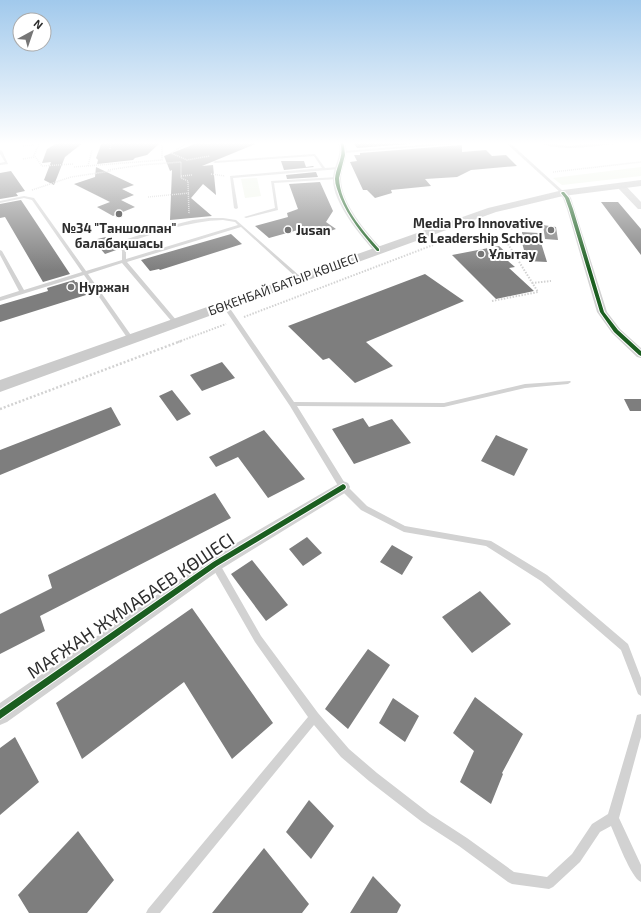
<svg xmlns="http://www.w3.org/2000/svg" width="641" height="913" font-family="'Exo 2',sans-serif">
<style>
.green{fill:#f0f5ea}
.building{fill:#7e7e7e}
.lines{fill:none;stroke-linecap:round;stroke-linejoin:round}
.path-far2{stroke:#d2d2d2;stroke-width:1.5;stroke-dasharray:1 1;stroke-linecap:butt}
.path-far1{stroke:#d2d2d2;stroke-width:2;stroke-dasharray:1.5 1.5;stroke-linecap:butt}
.path{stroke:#d2d2d2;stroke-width:2.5;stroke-dasharray:2 2;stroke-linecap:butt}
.lane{fill:#d2d2d2;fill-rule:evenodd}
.street{fill:#d2d2d2;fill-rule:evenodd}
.secondary{fill:#cbcbcb;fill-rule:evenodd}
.cycleway-casing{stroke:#fff;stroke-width:2}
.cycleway{fill:#1b5e20;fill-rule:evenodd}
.poi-dot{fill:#767676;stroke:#fff;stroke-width:1.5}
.labels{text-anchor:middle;stroke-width:4;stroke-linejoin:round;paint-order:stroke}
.far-poi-label{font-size:13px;font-weight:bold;fill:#2d2d2d;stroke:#fff;text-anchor:start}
.far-street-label{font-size:13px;fill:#2d2d2d;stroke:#fff}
.near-street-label{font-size:18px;fill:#2d2d2d;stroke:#fff}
</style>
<rect width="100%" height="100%" fill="#fff"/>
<path class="green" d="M641,167V176L562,185L553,178Z
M257,178L261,196L245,198L241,179Z"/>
<path class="building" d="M59,142H84L65,157L54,185L44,180L51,162L42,163L47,149Z
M102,142H161L147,155L135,158L133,160L97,164L98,160L96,158Z
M200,142L209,144L214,142L258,143L202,166L213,165L216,195L203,184L191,198L212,216L170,220L172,170L170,171L164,156Z
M353,142H434L357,148Z
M462,145V152L486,150L492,156L506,155L517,166L471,170L457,177L425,179L431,186L391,190L392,193L375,198L367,190H363L350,162L357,161L354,155H360V153Z
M281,161H304L306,167L313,166L314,167L284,170Z
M96,167L134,185L122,189L134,195L121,200L135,207L113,216L97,207L110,202L74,184L95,177Z
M11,171L25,191L16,193L18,196L0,199V173Z
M316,172L318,177L287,179L286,175Z
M320,182L333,211L326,222L336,229L315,236L305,228L269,238L255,226L288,217L287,213L298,209L289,184Z
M21,200L37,224L70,274L43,282L5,217L0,218V204Z
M601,202H618L641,229V255Z
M543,225L556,227L558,240L545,239Z
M522,232L538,233L547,262L527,261L521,239L523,240Z
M231,234L242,244L160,270L159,269L150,271L141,260Z
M106,237L119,249L105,254L93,240Z
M499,246L514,260H507L515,267L509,268L534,291L496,299L452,255Z
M425,274L464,301L366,342L393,366L355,383L329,358L323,360L288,326Z
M74,280L75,282H77L86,295L0,322V305L48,291L47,288Z
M222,362L235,378L202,391L190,375Z
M172,390L191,414L177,421L159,396Z
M624,399H641V411H630Z
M111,407L121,425L0,475V450Z
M363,418L369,427L392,419L411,443L354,464L332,429Z
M264,430L305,479L268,498L238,457L216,467L209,457Z
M496,435L528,449L514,476L481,461Z
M215,493L231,518L40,616L45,631L0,654V614L52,588L48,575Z
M307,537L322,553L303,566L289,549Z
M392,545L413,557L402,575L380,562Z
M252,560L288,605L266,621L231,574Z
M480,591L511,624L472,653L442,617Z
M192,608L273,723L232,759L184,682L82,759L56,703Z
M368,649L390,665L348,729L325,709Z
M475,697L523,734L502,773L503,774L491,804L460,782L474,751L453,733Z
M393,698L419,716L405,742L379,723Z
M15,737L39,782L0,815V748Z
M309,800L334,826L311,859L286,832Z
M78,831L114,880L87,913H29L18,895Z
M264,848L309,904L302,913H212Z
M373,876L401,905L397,913H350Z"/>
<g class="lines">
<path class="path-far2" d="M40,142L34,155L42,166L74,164
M189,142L171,153L187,160L210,156
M23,146L39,144
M110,149L111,142
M23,159L35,157
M88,166L92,150
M74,167L162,160V142
M108,170L141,165L181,162V178L188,181L189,214
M553,172L641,162
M211,174L225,176
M181,176L192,175
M32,190L71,177L111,171
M148,197L189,193"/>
<path class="path-far1" d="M532,283L551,281
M492,301L538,292L501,233
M244,317L433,245
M178,342L226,324"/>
<path class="path" d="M0,409L181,341"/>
<path class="lane" d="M458,142H478L344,153L342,152L344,151Z
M505,142H509L564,192V194H562Z
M537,142L569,146L610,142H623C618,144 611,144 605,145C582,148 558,151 537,142Z
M0,150L2,151L8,164L0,165V163L5,162L0,154Z
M315,154L325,168L339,167L341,168L339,169L233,178L238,208L236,209L234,208L230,176L322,168L314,156L215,163L213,162L215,161Z
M337,177L339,178L338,179L274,183L278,210L246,218L244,217L275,208L271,181Z
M24,196L34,198L86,271L122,260V251L118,243V242L161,228L193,220L209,218H223L236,220L302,278L298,279L241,227L127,262L177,321V323H173L122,263L88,274L133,338L130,340L128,339L84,275L0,301V297L19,291L0,255V250L2,251L24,290L82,272L32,200L24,198L0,203V201ZM223,220L235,222L238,225L126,259V251L123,244C156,233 188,221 223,220Z
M225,303L227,304L294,402L444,403L525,384L570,381L571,382L568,384L525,388L444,407L297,406L346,485L367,506L405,526L491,541L547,575L628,644L641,678V696L638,694L621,650L541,581L486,546L404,532L361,510L340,489L290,406L222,305Z
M215,560L218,561L261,636L318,713L349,749L377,773L430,814L467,838L514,872L547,877L572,854L592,824L608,814L636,719L637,715L641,714V737L619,818L641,865V882C631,878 616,837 611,826L600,832L580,862L553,887L549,889L512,884L508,882L459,846L422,822L369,781L341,757L314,725L160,913H146L148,909L308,717L255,642L212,567L211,564L212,561Z"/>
<path class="street" d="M338,142H345C350,156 341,166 341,179C341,203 366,232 381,248L383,250L381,252H375C360,235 332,202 333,178C334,165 343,155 338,142Z
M618,184H624L641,202V209H638L618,188Z
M560,191H566L571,198L607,312L620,329L641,348V358L637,357L612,333L597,312L567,209L563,198L559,193Z
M343,481L348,483L350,487L348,491L221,569L7,722L0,725V703L209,559Z"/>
<path class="secondary" d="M641,180V186L563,196L496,212L0,392V380L488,208L563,190Z"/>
<defs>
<path id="cycleway" d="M340,142H343L344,146L345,155L339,178C340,205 362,230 379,249V251H377C362,234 349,218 340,197C338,191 335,185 335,179C336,166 345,156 340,142Z
M562,192H564L569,198L573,209L604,312L618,330L641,351V356L639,355L614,332L600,312L569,209L565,198L561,193Z
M343,484L345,485L346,487L345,489L217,566L0,719V710L213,562Z"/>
</defs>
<use href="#cycleway" class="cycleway-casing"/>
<use href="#cycleway" class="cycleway"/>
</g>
<linearGradient id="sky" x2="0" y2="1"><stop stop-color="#a1c9ec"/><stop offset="0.53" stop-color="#fff"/><stop offset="1" stop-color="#fff" stop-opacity="0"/></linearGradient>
<rect width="641" height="270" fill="url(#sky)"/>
<g class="poi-dot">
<circle cx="119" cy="214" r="4"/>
<circle cx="288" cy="230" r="4"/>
<circle cx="551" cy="230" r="4"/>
<circle cx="481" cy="254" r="4"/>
<circle cx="71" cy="287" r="4"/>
</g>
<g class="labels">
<g class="far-poi-label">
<text x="543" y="228" text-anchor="end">Media Pro Innovative<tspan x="543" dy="15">&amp; Leadership School</tspan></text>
<text x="119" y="233" text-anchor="middle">№34 "Таншолпан"<tspan x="119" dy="15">балабақшасы</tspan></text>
<text x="296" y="235">Jusan</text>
<text x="489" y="259">Ұлытау</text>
<text x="79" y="292">Нуржан</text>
</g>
<g class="far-street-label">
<text transform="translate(283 284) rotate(-20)" y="5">БӨКЕНБАЙ БАТЫР КӨШЕСІ</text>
</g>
<g class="near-street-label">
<text transform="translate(131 606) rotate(-34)" y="6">МАҒЖАН ЖҰМАБАЕВ КӨШЕСІ</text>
</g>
</g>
<g transform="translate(32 32) rotate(40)"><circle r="19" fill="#ffffff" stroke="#ababab"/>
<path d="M0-3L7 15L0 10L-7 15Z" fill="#767676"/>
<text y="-6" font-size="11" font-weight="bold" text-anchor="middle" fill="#2d2d2d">N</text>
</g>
</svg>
